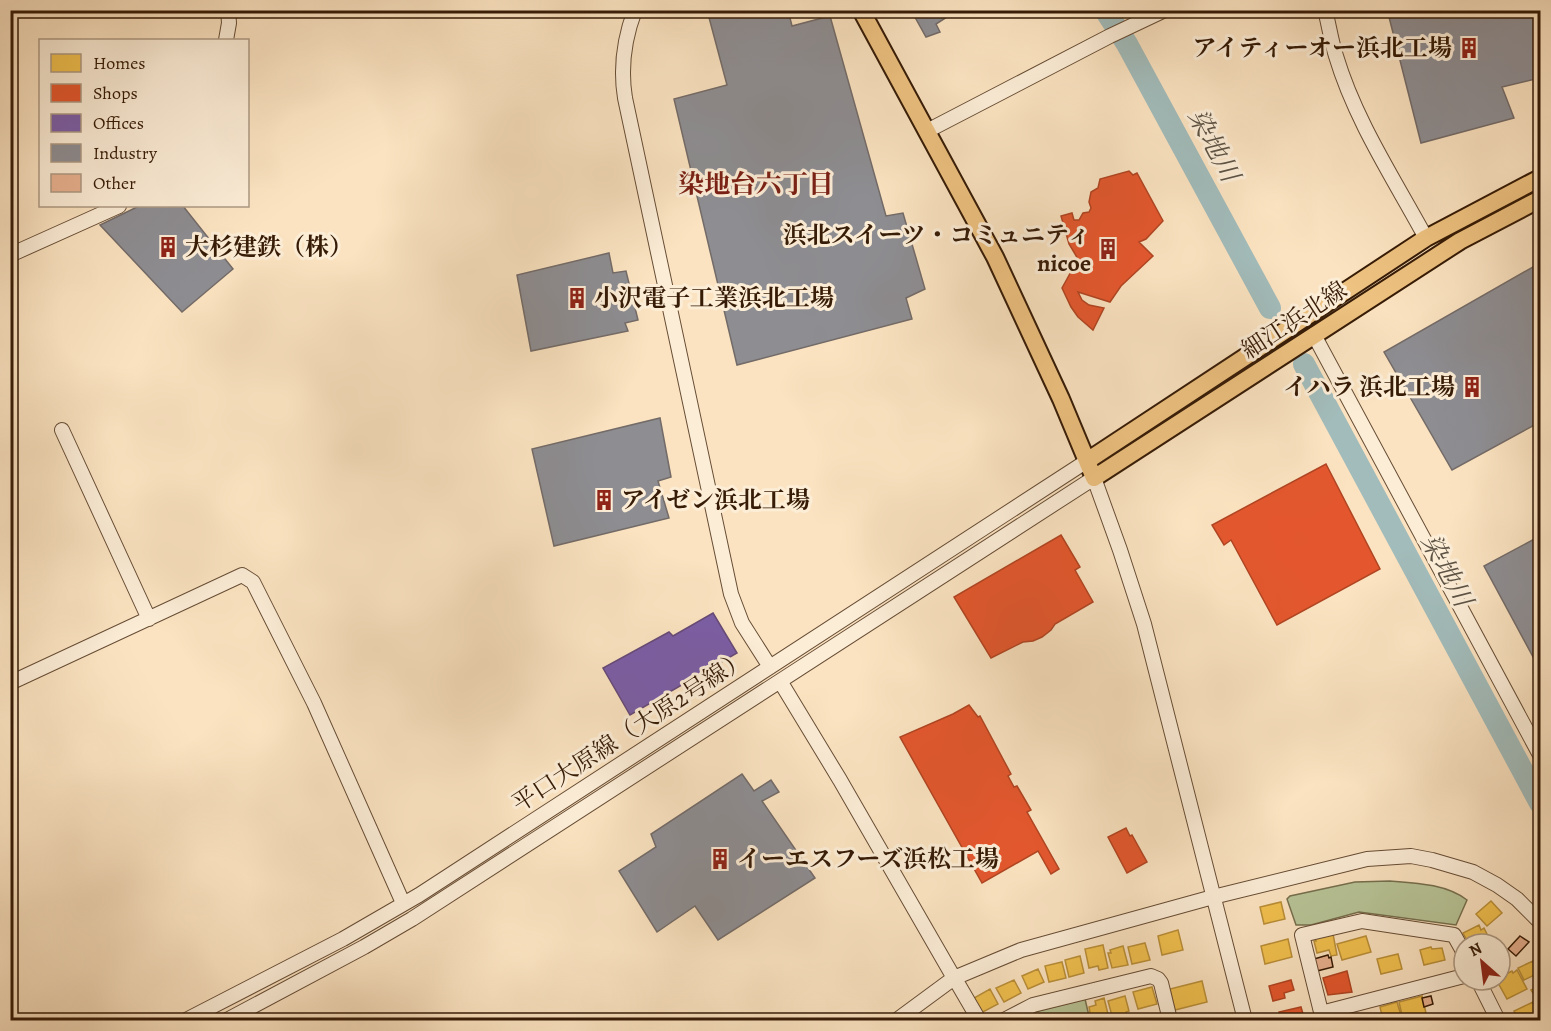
<svg xmlns="http://www.w3.org/2000/svg" width="1551" height="1031" font-family="Alegreya,'Noto Serif JP',serif">
<style>
.green{fill:#b8c598;stroke:#77704f;stroke-width:1.5}
.homes{fill:#f2c14e;stroke:#ba8f38;stroke-width:1.5}
.shops{fill:#e4572e;stroke:#b04522;stroke-width:1.5}
.offices{fill:#7b5ea7;stroke:#664a77;stroke-width:1.5}
.industry{fill:#8d8d92;stroke:#736b68;stroke-width:1.5}
.lines{fill:none;stroke-linecap:round;stroke-linejoin:round}
.river{stroke:#a2bcbb;stroke-width:22}
.building{fill:#e8b190;stroke:#361b06;stroke-width:1.5}
.minor-casing{stroke:#674d35;stroke-width:16}
.major-casing{stroke:#361b06;stroke-width:20}
.minor{stroke:#fcedd7;stroke-width:14}
.major{stroke:#eec280;stroke-width:16}
.labels{text-anchor:middle;stroke-width:6;stroke-linejoin:round;paint-order:stroke}
.poi-label{font-size:24px;font-weight:bold;fill:#361b06;stroke:#fcedd7;text-anchor:start}
.street-label{font-size:24px;fill:#361b06;stroke:#fcedd7}
.water-label{font-size:26px;font-style:italic;fill:#5c5345;stroke:#fcedd7}
.neighbourhood-label{font-size:26px;font-weight:bold;fill:#7a1f14;stroke:#fcedd7}
</style>
<rect width="100%" height="100%" fill="#fbe3c1"/>
<filter id="stains"><feTurbulence type="fractalNoise" baseFrequency=".00333" numOctaves="4"/><feColorMatrix values="0 0 0 0 .2 0 0 0 0 .09 0 0 0 0 .02 0 0 0 .5 -.17"/></filter>
<radialGradient id="worn" r=".72"><stop offset=".6" stop-color="#630" stop-opacity="0"/><stop offset="1" stop-color="#630" stop-opacity=".3"/></radialGradient>
<path class="green" d="M1390,881C1416,883 1446,884 1467,900L1456,925L1359,912L1311,925H1296L1287,899L1290,896L1355,882Z
M1085,999L1090,1020H1019L1034,1012Z"/>
<path class="homes" d="M1491,901L1502,913L1487,926L1476,914Z
M1281,902L1285,919L1264,924L1260,907Z
M1479,925L1481,930L1484,928L1491,942L1469,944L1463,933Z
M1178,930L1183,950L1162,955L1158,936Z
M1333,934L1337,955L1331,956L1329,950L1317,953L1314,941H1316L1315,938Z
M1366,936L1371,952L1342,960L1337,944Z
M1288,939L1292,957L1265,964L1261,946Z
M1145,943L1150,960L1132,964L1128,947Z
M1103,945L1108,968L1099,970L1098,966L1089,968L1085,949Z
M1123,946L1128,965L1112,968L1108,953H1111L1110,950Z
M1431,947L1432,949L1442,948L1445,960L1424,965L1420,950Z
M1398,954L1402,969L1381,974L1377,959Z
M1080,956L1084,973L1069,977L1065,960Z
M1533,961L1539,973L1524,980L1518,968Z
M1062,962L1066,978L1049,982L1045,966Z
M1038,969L1044,982L1028,989L1022,976Z
M1517,970L1527,989L1507,999L1497,981L1501,979L1500,977L1512,971L1513,973Z
M1014,980L1021,993L1004,1002L996,988Z
M1202,981L1207,1002L1175,1010L1170,989Z
M1540,985V1000L1538,1001L1531,990Z
M1152,987L1157,1004L1138,1009L1133,992Z
M990,989L998,1004L981,1013L974,998Z
M1125,996L1129,1011L1126,1012V1014L1112,1016L1108,1001Z
M1422,996L1426,1013L1403,1019L1399,1002Z
M1104,998L1108,1014L1091,1018L1089,1007L1096,1005L1095,1001Z
M1397,1002L1402,1019L1383,1020L1380,1007Z
M1533,1002L1540,1015V1020H1519L1514,1011Z
M1486,1014L1487,1020H1461Z"/>
<path class="shops" d="M1129,171L1133,175L1137,173L1163,221L1146,239L1139,242L1153,256L1121,286L1110,302L1078,292L1082,300L1089,305L1104,308L1093,330L1078,317L1071,307L1062,288L1078,259L1069,244L1061,216L1072,213L1074,220H1079L1083,213L1089,212L1091,208L1089,202L1091,192L1098,188L1100,179Z
M1326,464L1380,569L1277,625L1231,540L1224,545L1212,525Z
M1061,535L1080,567L1075,570L1093,602L1055,624L1051,630L1042,637L1033,641L1023,642L991,658L954,597Z
M969,705L978,717L980,716L1011,774L1008,776L1014,787L1017,786L1031,810L1027,812L1059,869L1051,874L1038,851L982,883L900,737L953,714Z
M1126,828L1130,836L1132,835L1147,862L1127,873L1108,837Z
M1347,971L1352,992L1328,995L1323,978Z
M1291,980L1294,990L1284,993L1285,998L1273,1001L1269,986Z
M1301,1007L1304,1017L1300,1019V1020H1281L1279,1012Z"/>
<path class="offices" d="M713,613L737,653L630,715L603,668L669,632L673,636Z"/>
<path class="industry" d="M707,10H788L792,26L830,16L886,216L903,213L925,289L906,298L912,319L737,365L674,99L727,85Z
M911,10H958L936,24L940,32L926,37Z
M1417,10H1540V78L1502,87L1514,118L1421,143L1389,17Z
M139,206H183L233,269L182,312L100,225Z
M609,253L613,273L626,271L638,320L625,323L628,331L531,351L517,275Z
M1540,263V422L1452,470L1384,352Z
M660,418L671,477L658,481L669,518L554,546L532,449Z
M1540,536V667L1539,668L1484,566Z
M742,774L754,791L771,780L779,792L762,801L815,878L718,940L695,906L657,932L619,871L656,847L651,834Z"/>
<g class="lines">
<path class="river" d="M1105,10L1127,44L1270,308
M1304,364L1540,803"/>
</g>
<path class="building" d="M1520,936L1529,942L1516,956L1508,949Z
M1328,955L1329,958L1331,957L1333,967L1317,971L1314,959Z
M1431,996L1433,1004L1424,1007L1422,998Z"/>
<g class="lines">
<defs>
<path id="minor" d="M635,10C624,39 620,67 625,98L731,594L742,623L770,667
M1325,10C1329,25 1331,41 1336,56C1355,120 1394,179 1426,238
M226,40L229,23L228,10
M927,131L1110,36L1165,10
M10,255L119,206
M1314,335L1540,755
M62,430L149,619
M780,681L840,780L954,978
M10,683L242,575L253,582L314,703L403,903
M1478,980L1498,1020
M958,984L979,1020
M1321,1013L1464,976
M186,1020L343,939L419,895L1087,461
M227,1020L364,947L412,919L1094,478L1120,550L1144,624L1245,1020
M897,1020L954,978L1021,950L1213,897L1367,859L1411,856L1432,860L1473,872L1497,885L1517,899L1540,922
M1004,1020L1033,1005L1151,976L1158,979L1161,983L1170,1020
M1323,1020L1302,935L1362,921L1454,935L1464,953"/>
<path id="major" d="M861,10L995,257L1061,399L1094,478L1460,241L1540,199
M1087,461L1426,238L1540,178"/>
</defs>
<use href="#minor" class="minor-casing"/>
<use href="#major" class="major-casing"/>
<use href="#minor" class="minor"/>
<use href="#major" class="major"/>
</g>
<defs>
<symbol id="building-bare" viewBox="-9 -9 18 18"><path d="M-4-6H4V6H1V3H-1V6H-4ZM-2.5-4.3h1.7v1.8h-1.7ZM.8-4.3h1.7v1.8H.8ZM-2.5-1h1.7V.8h-1.7ZM.8-1h1.7V.8H.8Z" fill="#8f2418" stroke="#fcedd7" stroke-width="2.5" paint-order="stroke"/></symbol>
</defs>
<g fill-rule="evenodd">
<use href="#building-bare" x="1454" y="33" width="30" height="30"/>
<use href="#building-bare" x="153" y="232" width="30" height="30"/>
<use href="#building-bare" x="1093" y="234" width="30" height="30"/>
<use href="#building-bare" x="562" y="283" width="30" height="30"/>
<use href="#building-bare" x="1457" y="372" width="30" height="30"/>
<use href="#building-bare" x="589" y="485" width="30" height="30"/>
<use href="#building-bare" x="705" y="844" width="30" height="30"/>
</g>
<g class="labels">
<g class="poi-label">
<text x="1452" y="56" text-anchor="end">アイティーオー浜北工場</text>
<text x="1091" y="243" text-anchor="end">浜北スイーツ・コミュニティ<tspan x="1091" dy="28">nicoe</tspan></text>
<text x="185" y="255">大杉建鉄（株）</text>
<text x="594" y="306">小沢電子工業浜北工場</text>
<text x="1455" y="395" text-anchor="end">イハラ 浜北工場</text>
<text x="621" y="508">アイゼン浜北工場</text>
<text x="737" y="867">イーエスフーズ浜松工場</text>
</g>
<g class="street-label">
<text transform="translate(1294 320) rotate(-33)" y="8">細江浜北線</text>
<text transform="translate(630 731) rotate(-33)" y="8">平口大原線（大原2号線）</text>
</g>
<g class="water-label">
<text transform="translate(1214 145) rotate(62)" y="9">染地川</text>
<text transform="translate(1447 570) rotate(62)" y="9">染地川</text>
</g>
<g class="neighbourhood-label">
<text x="756" y="193">染地台六丁目</text>
</g>
</g>
<rect width="1551" height="1031" fill="none" stroke="#fbe3c1" stroke-width="36"/>
<rect x="12" y="12" width="1527" height="1007" fill="none" stroke="#361b06" stroke-width="3"/>
<rect x="18" y="18" width="1515" height="995" fill="none" stroke="#361b06" stroke-width="1.5"/>
<rect x="39" y="39" width="210" height="168" fill="#fcedd7" stroke="#ad9983" stroke-width="1.5"/>
<rect x="51" y="54" width="30" height="18" fill="#f2c14e" stroke="#ad9983" stroke-width="1.5"/>
<text x="93" y="69" font-size="18" fill="#361b06">Homes</text>
<rect x="51" y="84" width="30" height="18" fill="#e4572e" stroke="#ad9983" stroke-width="1.5"/>
<text x="93" y="99" font-size="18" fill="#361b06">Shops</text>
<rect x="51" y="114" width="30" height="18" fill="#7b5ea7" stroke="#ad9983" stroke-width="1.5"/>
<text x="93" y="129" font-size="18" fill="#361b06">Offices</text>
<rect x="51" y="144" width="30" height="18" fill="#8d8d92" stroke="#ad9983" stroke-width="1.5"/>
<text x="93" y="159" font-size="18" fill="#361b06">Industry</text>
<rect x="51" y="174" width="30" height="18" fill="#e8b190" stroke="#ad9983" stroke-width="1.5"/>
<text x="93" y="189" font-size="18" fill="#361b06">Other</text>
<g transform="translate(1482 962) rotate(332)"><circle r="28" fill="#fcedd7" stroke="#ad9983" stroke-width="1.5"/>
<path d="M0-4.5L10 22L0 15L-10 22Z" fill="#8f2418"/>
<text y="-9" font-size="16" font-weight="bold" text-anchor="middle" fill="#361b06">N</text>
</g>
<rect width="100%" height="100%" filter="url(#stains)"/>
<rect width="100%" height="100%" fill="url(#worn)"/>
</svg>
